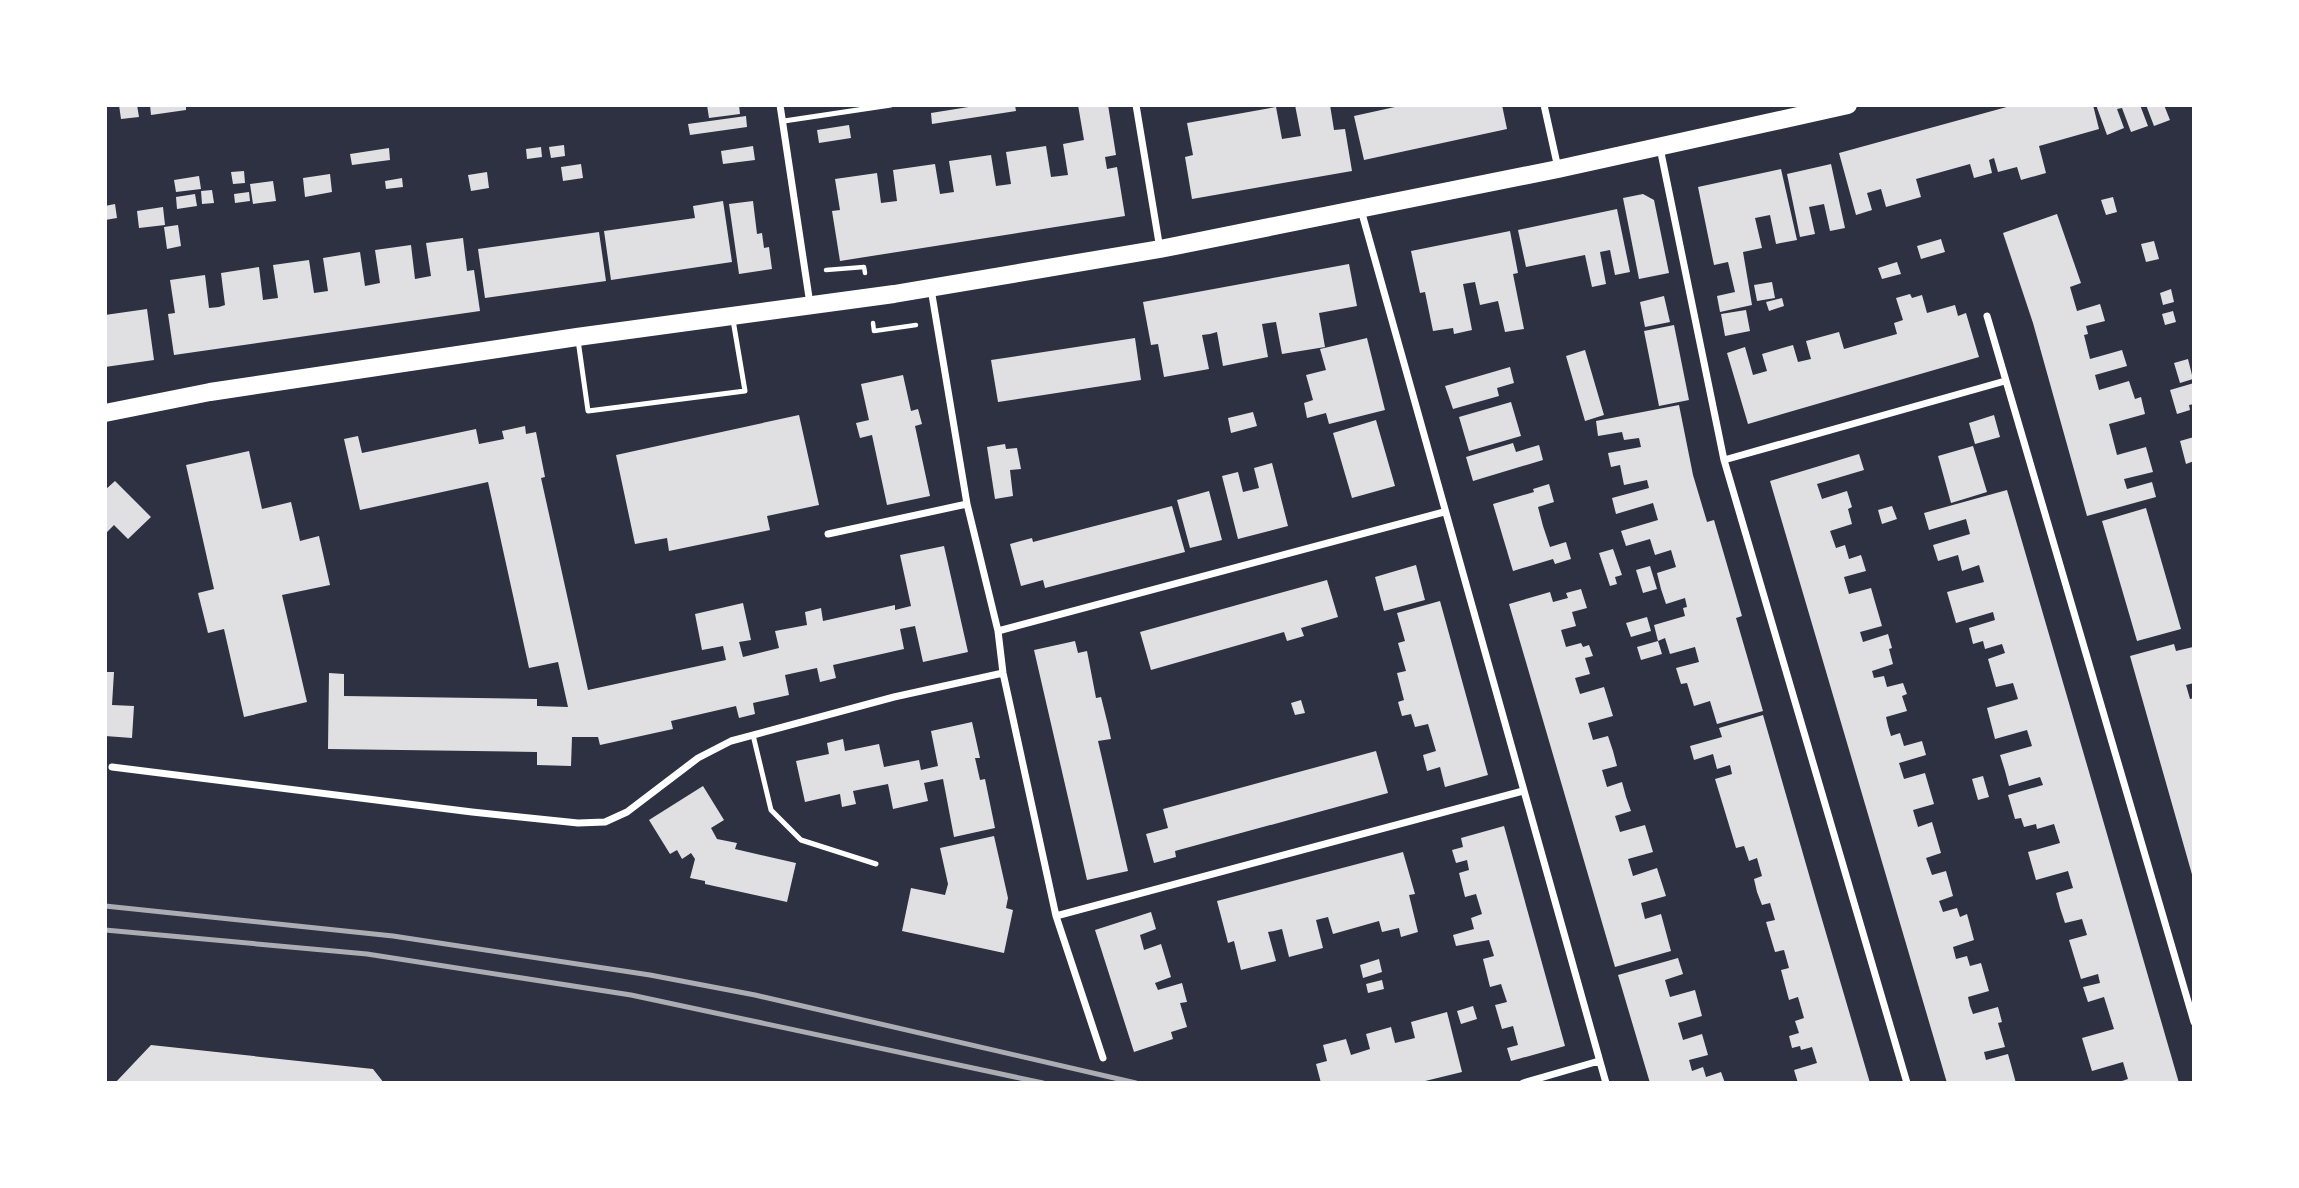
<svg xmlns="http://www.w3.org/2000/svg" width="2299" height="1188" font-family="Arial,sans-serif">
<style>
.building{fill:#e0e0e3}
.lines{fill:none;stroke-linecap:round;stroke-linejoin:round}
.path{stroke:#fff;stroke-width:4.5}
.service{stroke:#fff;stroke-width:5}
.minor{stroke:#fff;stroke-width:7}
.primary{stroke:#fff;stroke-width:18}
.rail{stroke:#abadb3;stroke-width:5}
</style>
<rect width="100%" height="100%" fill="#2d3142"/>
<path class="building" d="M119,105H137L139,117L121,119Z
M150,105H186V110L151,115Z
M707,105H739L740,114L709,118Z
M981,105H1015L1016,111L932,124L931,113Z
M1078,105H1108L1116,155L1105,157L1107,169L1117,167L1125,216L840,261L832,211L840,210L835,179L877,173L881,203L897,201L893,170L935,164L940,194L954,192L949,161L991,155L996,186L1011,184L1006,152L1046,146L1051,177L1068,175L1063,144L1084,140Z
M1295,105H1330L1334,130L1345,129L1352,171L1192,199L1185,157L1193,155L1187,123L1276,107L1282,139L1301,136Z
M1404,105H1502L1507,129L1364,160L1354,116Z
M2014,105H2093L2099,129L2039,146L2046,173L2021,180L2017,167L1998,172L1994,158L1989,160L1992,173L1974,178L1970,164L1916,179L1921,197L1886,207L1881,189L1867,193L1872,210L1856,215L1839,153Z
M2096,105H2140L2148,126L2131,132L2122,108L2117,109L2124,128L2107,135Z
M2146,105H2164L2170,120L2154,126Z
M746,116L747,127L690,135L688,124Z
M849,125L851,138L819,143L817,130Z
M564,145L565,156L551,158L549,147Z
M753,146L755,160L723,164L721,151Z
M541,147L542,157L527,159L526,149Z
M389,148L390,160L352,165L350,154Z
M581,164L583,178L563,181L561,167Z
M1831,164L1845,228L1830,231L1824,204L1809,207L1815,234L1800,237L1787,174Z
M1781,169L1797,240L1776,244L1770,215L1755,218L1762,248L1743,252L1752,305L1720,312L1717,296L1735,292L1728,262L1714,265L1698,187Z
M244,171L245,183L233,184L231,172Z
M487,172L489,188L471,191L468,175Z
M330,174L332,192L305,197L303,178Z
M199,176L201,189L176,192L174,180Z
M402,178L403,187L386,189L385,181Z
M273,181L276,201L253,204L250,184Z
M212,190L214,203L202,204L201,191Z
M249,192L250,201L235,203L234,194Z
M195,194L197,206L177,209L176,197Z
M1643,194L1654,200L1669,273L1639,279L1623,198Z
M2113,197L2117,212L2106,215L2101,200Z
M723,201L732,262L611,280L604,231L695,218L693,206Z
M753,201L757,234L762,233L764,248L769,247L772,269L739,274L729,204Z
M115,204L117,218L105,220V206Z
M163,207L165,225L139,228L137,211Z
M1617,209L1630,272L1615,275L1610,250L1600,252L1606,284L1592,287L1585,255L1526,267L1518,230Z
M2057,214L2081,283L2070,287L2077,311L2100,304L2105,321L2086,326L2088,334L2084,335L2090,359L2122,350L2127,366L2095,375L2099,390L2129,381L2135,399L2141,397L2145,414L2109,424L2117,455L2146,447L2153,472L2124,479L2127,489L2152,482L2156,497L2087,516L2033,323L2003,233Z
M178,225L181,246L167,249L164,227Z
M1510,231L1518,273L1513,274L1524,329L1505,332L1498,301L1480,305L1475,282L1463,284L1472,330L1454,334L1453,328L1433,331L1425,292L1420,293L1411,251Z
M599,232L606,281L485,298L478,249Z
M463,238L467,271L474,270L480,311L174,355L168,314L175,313L170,280L205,275L209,308L219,307L225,305L221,273L259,267L263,300L270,299L278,298L273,265L309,260L314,293L328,291L323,258L360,252L365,286L380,283L375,250L411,245L415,279L431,276L426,243Z
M1941,239L1945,252L1921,259L1917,246Z
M2154,241L2159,259L2146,262L2141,244Z
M1897,262L1901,274L1882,279L1878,268Z
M1349,264L1357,306L1319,313L1325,347L1282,354L1276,322L1262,324L1268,357L1223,366L1217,332L1210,334L1202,335L1209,369L1164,377L1158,344L1151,345L1143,302Z
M1772,282L1775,298L1757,301L1754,285Z
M2171,289L2174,302L2163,305L2160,293Z
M1910,294L1912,298L1922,295L1927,313L1955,305L1958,316L1966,313L1979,357L1748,424L1727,353L1745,347L1753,375L1767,371L1762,354L1793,345L1798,362L1811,359L1806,341L1839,332L1844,349L1897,334L1894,323L1903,320L1896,298Z
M1664,296L1670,322L1645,327L1640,302Z
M1782,298L1784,306L1769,311L1766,302Z
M147,309L154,360L105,367V315Z
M1746,310L1750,331L1725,336L1721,314Z
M2173,311L2176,322L2165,325L2162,314Z
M1674,325L1689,400L1659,406L1644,331Z
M1135,338L1141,380L998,402L991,360Z
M1367,338L1385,410L1329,424L1326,413L1307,418L1304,403L1313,400L1306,375L1326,370L1320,349Z
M1585,350L1604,415L1585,421L1566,356Z
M2188,359L2193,379L2180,383L2174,363Z
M1510,367L1514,383L1497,388L1499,396L1453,409L1445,386Z
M903,375L911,411L918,409L922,424L915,426L930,496L887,505L872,435L860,438L856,423L869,420L861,384Z
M2194,383V404L2189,405L2190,410L2177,414L2170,390Z
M1511,402L1521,436L1469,451L1459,417Z
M1679,405L1693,475L1707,522L1714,520L1742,616L1736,618L1763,711L1717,724L1710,701L1694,706L1687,683L1681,684L1676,668L1699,662L1695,647L1670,654L1665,638L1658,641L1654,625L1685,616L1683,608L1687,607L1685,598L1666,604L1661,589L1657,573L1676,567L1671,550L1655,555L1650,539L1626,546L1621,531L1658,520L1653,503L1616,514L1612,498L1649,488L1647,480L1624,485L1620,465L1611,467L1608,453L1641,447L1639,438L1624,440L1622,432L1598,436L1596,421Z
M1253,412L1257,426L1231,433L1228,418Z
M799,415L819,505L767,516L770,530L669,551L667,538L635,544L616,455Z
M1994,415L2000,437L1975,444L1969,423Z
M1376,420L1395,486L1352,498L1333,433Z
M525,426L526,434L536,432L545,477L541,478L588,690L726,660L723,646L702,650L695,614L743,603L751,640L739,642L743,657L779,648L775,631L807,625L805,612L821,608L823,621L895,605V610L911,606L900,555L944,546L968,652L923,662L915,626L900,629L904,649L833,665L836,678L820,682L817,668L785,675L789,695L753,703L755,714L739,718L736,706L671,721L673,729L600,745L598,737H572L571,766L537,765V752L328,749L329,673L344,674V696L537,699V706L568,707L558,662L529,668L488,482L360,510L344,439L358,436L362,453L476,429L479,444L504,439L502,431Z
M2194,437V461L2186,464L2180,441Z
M1513,443L1516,452L1539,445L1543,460L1473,481L1466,457Z
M1005,444L1006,449L1017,448L1021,469L1010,470L1013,496L995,499L987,447Z
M1973,446L1987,492L1951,503L1938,456Z
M249,451L262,509L291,502L300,541L319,536L330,585L282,595L307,702L244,717L224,629L208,633L198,593L214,589L186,465Z
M1859,454L1864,470L1817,484L1822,499L1847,491L1852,507L1848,509L1852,524L1830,531L1836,548L1845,545L1849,559L1861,555L1866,571L1844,577L1849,594L1871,588L1875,602L1882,626L1860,632L1863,642L1888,634L1892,648L1889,649L1893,664L1872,671L1874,678L1884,676L1887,687L1903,683L1907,694L1902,696L1907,711L1886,717L1888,726L1891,736L1900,733L1904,746L1922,741L1926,755L1899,763L1904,779L1925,773L1934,804L1913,810L1918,827L1932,822L1941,853L1926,858L1932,875L1946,871L1950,885L1953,896L1939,901L1943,912L1957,908L1960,917L1967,914L1974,940L1953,947L1956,959L1967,956L1970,966L1981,963L1989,991L1968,997L1970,1006L1973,1014L1998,1007L2002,1022L1998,1023L2005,1047L1984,1052L1986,1060L2008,1054L2016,1083H1947L1770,481Z
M1272,463L1288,526L1238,539L1222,476L1238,472L1243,492L1259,488L1254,468Z
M115,481L151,517L128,539L114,525L105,534V490Z
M1549,484L1554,502L1538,507L1543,526L1550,547L1566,542L1571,559L1555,564L1553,559L1513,571L1493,504L1534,492L1533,489Z
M2007,490L2096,796L2179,1083H2116L2128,1079L2123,1062L2092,1071L2082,1038L2114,1029L2104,997L2088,1002L2083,987L2100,983L2098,974L2081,979L2069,940L2087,935L2082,919L2065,923L2060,908L2056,893L2073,888L2068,871L2036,880L2028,852L2060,843L2054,824L2037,829L2036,824L2024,827L2021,818L2015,819L2008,795L2043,785L2040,777L2009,786L2005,771L2000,755L2032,746L2027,730L1995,739L1987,708L2018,699L2013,683L1996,687L1988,659L2005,653L2002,644L1985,649L1983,641L1973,644L1969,628L1995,620L1993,612L1956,623L1947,592L1984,582L1979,565L1962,571L1958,555L1938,561L1933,545L1970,534L1966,519L1929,530L1924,513Z
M1209,491L1222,540L1190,548L1177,500Z
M1172,506L1185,552L1045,588L1043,580L1021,586L1010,544L1032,538L1033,542Z
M1892,506L1897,519L1882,524L1878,510Z
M2146,508L2181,629L2137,641L2102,521Z
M1613,549L1622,575L1615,577L1617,584L1610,586L1599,553Z
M1416,565L1425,600L1384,611L1375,577Z
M1650,566L1657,589L1643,593L1636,570Z
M1327,580L1338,617L1301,628L1304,636L1287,641L1284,632L1151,670L1140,632Z
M1581,589L1587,608L1572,612L1576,626L1561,630L1566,647L1581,643L1583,647L1589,645L1593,656L1585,658L1590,674L1575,678L1580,694L1604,687L1613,716L1588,723L1593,740L1608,736L1613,751L1617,766L1602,770L1607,787L1622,782L1626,797L1631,811L1615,816L1620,832L1645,825L1653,852L1628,859L1633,876L1657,868L1666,896L1641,903L1645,919L1661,914L1671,951L1615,967L1509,604L1550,592L1553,602L1568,598L1566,593Z
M1440,601L1488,775L1445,787L1440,767L1427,771L1423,755L1436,751L1428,724L1415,727L1411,714L1402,716L1398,702L1404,700L1397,673L1406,671L1398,643L1405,641L1397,613Z
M1647,617L1651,631L1631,637L1626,623Z
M1075,641L1078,653L1087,651L1096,698L1101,697L1108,725L1111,739L1098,741L1128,871L1087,880L1034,650Z
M1658,641L1662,654L1641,660L1637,647Z
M2174,644L2176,651L2193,647L2194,649V683L2186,685L2190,699L2194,698L2193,878L2130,656Z
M105,672H114L112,705L134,706L132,738L105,736Z
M1301,700L1305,713L1295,715L1291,703Z
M1763,715L1816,899L1870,1083H1807V1081L1798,1083L1794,1070L1817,1063L1812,1047L1801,1050L1800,1046L1792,1048L1789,1036L1799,1033L1795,1021L1804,1018L1798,997L1789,1000L1781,970L1789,968L1784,950L1775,952L1766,922L1775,920L1770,903L1762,905L1757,892L1754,879L1762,876L1757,858L1749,861L1744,846L1736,848L1715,779L1732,774L1730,765L1717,769L1713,754L1694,760L1690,746L1722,737L1719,728Z
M972,722L980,758H975L980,780L985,779L995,828L954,837L943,779L924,783L928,801L893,809L888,784L853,791L856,804L842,807L840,794L805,802L796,761L829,754L827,743L843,739L845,751L879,744L884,767L919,760L921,770L938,766L931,731Z
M1376,751L1388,793L1175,851L1176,857L1154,863L1146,834L1168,828L1163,809Z
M1983,776L1989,797L1978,800L1972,779Z
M703,786L724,820L711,828L717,839L737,843L735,849L796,863L787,902L705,884V881L690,878L695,859L691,853L682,859L677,850L670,854L649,820Z
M1504,826L1565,1046L1511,1061L1507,1048L1518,1045L1513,1026L1502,1029L1495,1005L1507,1002L1501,984L1490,987L1483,959L1494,956L1489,940L1456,946L1453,935L1474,929L1471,918L1482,914L1476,894L1465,897L1459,873L1469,870L1467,860L1456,863L1452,850L1463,847L1461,838Z
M994,836L1008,898L1006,908L1013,910L1004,953L902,931L911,888L945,895L948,884L940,848Z
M1403,852L1415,894L1409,895L1418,932L1401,937L1399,928L1382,932L1379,921L1333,934L1328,917L1316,920L1323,948L1289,957L1282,929L1274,931L1268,932L1276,961L1241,970L1234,941L1228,943L1217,901Z
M1151,912L1156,929L1140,935L1144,950L1161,944L1171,977L1155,983L1158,990L1182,983L1187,1002L1180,1003L1187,1027L1171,1032L1173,1039L1134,1052L1095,930Z
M1678,958L1683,974L1665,980L1670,997L1695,990L1702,1016L1678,1023L1683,1040L1702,1034L1708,1055L1689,1060L1692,1071L1703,1067L1706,1077L1721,1072L1725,1083H1650L1618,975Z
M1379,959L1382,972L1363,978L1360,965Z
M1382,980L1384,989L1368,993L1366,984Z
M1473,1006L1477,1019L1461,1024L1457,1011Z
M1447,1012L1462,1072L1417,1083H1321L1316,1064L1327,1061L1323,1045L1346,1039L1351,1055L1370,1049L1366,1034L1391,1027L1395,1043L1415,1038L1411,1022Z
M151,1045L373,1069L384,1083H115Z"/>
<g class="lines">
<path class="path" d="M826,270L864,267L865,273
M873,323L874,331L916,325"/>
<path class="service" d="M784,121L891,105
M578,340L588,411L745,391L733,320
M753,735L771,810L801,840L876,864"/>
<path class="minor" d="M780,105L810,304
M1136,105L1160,249
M1544,105L1558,168
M1660,148L1724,460L1907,1083
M1361,210L1606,1083
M931,289L967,504L998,631L1003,673L1056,916L1103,1058
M1987,316L2194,1022
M1724,460L2005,381
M828,534L967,504
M998,631L1444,512
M112,767L472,812L578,823L605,822L627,812L698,758L731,741L894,697L1003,673
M1056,916L1523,791
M1523,1083L1599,1061"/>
<path class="primary" d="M105,413L210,392L577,337L894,294L1160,249L1558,169L1848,105"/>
<path class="rail" d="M105,906L393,936L650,975L755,995L1136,1083
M105,930L367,954L631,995L1043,1083"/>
</g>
<rect width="2299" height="1188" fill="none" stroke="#ffffff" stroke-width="214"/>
</svg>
